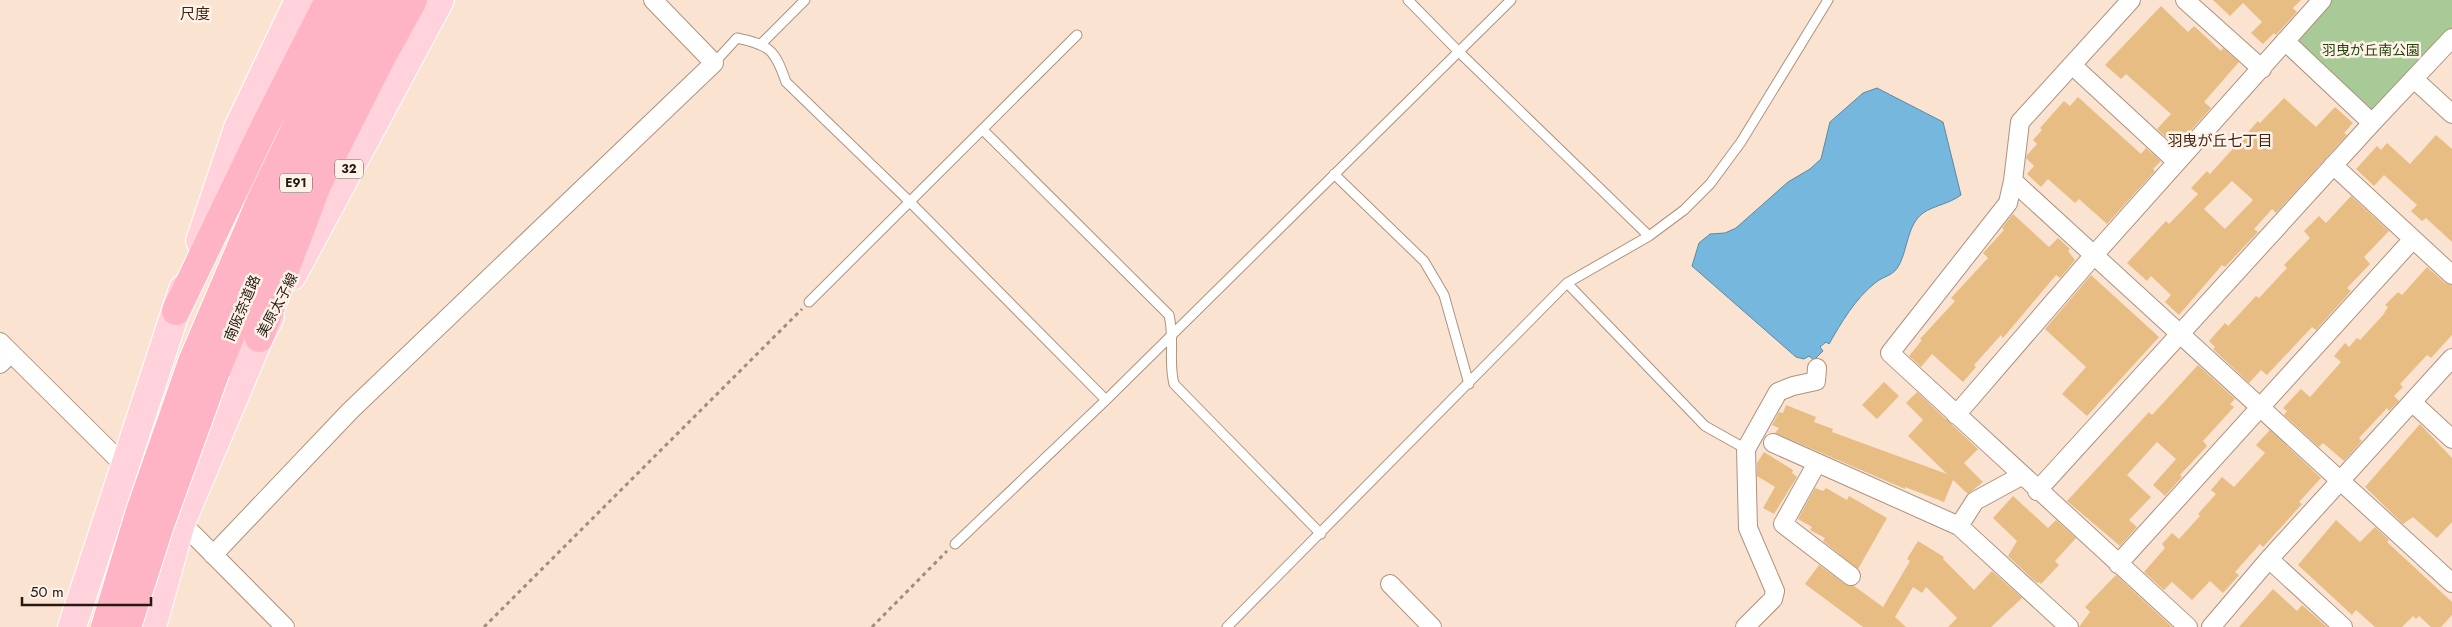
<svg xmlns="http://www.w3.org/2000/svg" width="2452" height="627" font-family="Jost,'Noto Sans JP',sans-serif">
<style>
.green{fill:#a8ca96}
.water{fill:#76b7de;stroke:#5d88a1}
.building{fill:#e7bd84;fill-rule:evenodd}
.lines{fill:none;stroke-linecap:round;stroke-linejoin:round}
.lane-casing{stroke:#ae927d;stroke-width:11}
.street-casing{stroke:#ae927d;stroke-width:20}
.primary-casing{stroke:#fff;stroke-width:30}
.highway-casing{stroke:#fff;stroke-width:30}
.path{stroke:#9f8d7f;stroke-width:3;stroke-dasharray:4 4;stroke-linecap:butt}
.lane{stroke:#fff;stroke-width:9}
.street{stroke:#fff;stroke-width:18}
.primary{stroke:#ffd2dc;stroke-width:28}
.highway{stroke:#ffb4c5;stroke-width:28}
.highway-bridge-casing{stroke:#fff;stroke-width:30;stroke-linecap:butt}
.highway-bridge{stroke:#ffb4c5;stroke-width:28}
.labels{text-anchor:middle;stroke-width:5;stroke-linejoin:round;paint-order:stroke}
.shield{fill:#fff2e9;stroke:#665b52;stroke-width:1}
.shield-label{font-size:12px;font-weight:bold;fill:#241a12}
.park-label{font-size:14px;fill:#23450a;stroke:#fff2e9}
.street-label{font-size:14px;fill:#241a12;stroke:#fff2e9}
.neighbourhood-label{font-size:15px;fill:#3d2715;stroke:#fff2e9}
</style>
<rect width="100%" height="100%" fill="#fbe3d1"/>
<path class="green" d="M2328,0H2452V36L2372,118L2291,42Z"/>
<path class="water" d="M1877,88L1943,122L1961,195C1949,204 1935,205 1923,213C1907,225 1908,249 1899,265C1894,276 1883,276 1875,283C1855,299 1841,323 1829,344L1826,342L1820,347L1823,351L1814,360L1809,356L1804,359L1796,357L1692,266L1699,243L1710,234L1725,233L1736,228L1788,182L1810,169L1821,159L1830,122L1863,93Z"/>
<path class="building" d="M2213,0H2301L2293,8L2297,12L2276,35L2274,33L2263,44L2251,33L2262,22L2243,3L2230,16Z
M2161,6L2188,32L2194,26L2221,51L2223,48L2239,62L2204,102L2211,108L2176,147L2157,129L2171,114L2126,74L2121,79L2105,65Z
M2078,97L2141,154L2146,148L2161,161L2153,169L2155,171L2107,224L2079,199L2075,203L2048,179L2041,187L2027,174L2034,166L2026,158L2027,155L2037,144L2033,140L2042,130L2040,128L2064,101L2070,106Z
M2284,98L2316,127L2335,107L2353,123L2344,133L2347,135L2276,213L2272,209L2254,229L2258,232L2225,267L2222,265L2179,315L2165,302L2171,295L2151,276L2147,281L2127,263L2166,221L2169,224L2198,194L2191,188L2207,171L2210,174L2258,121L2260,123ZM2232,181L2253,200L2225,229L2204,209Z
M2436,135L2452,149V242L2426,218L2422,221L2411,211L2417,205L2384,175L2374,186L2356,169L2377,146L2381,150L2387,143L2410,164Z
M2351,196L2389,231L2364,257L2370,264L2347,288L2351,291L2316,330L2312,327L2267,375L2261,370L2249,383L2213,349L2215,347L2209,341L2225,323L2228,326L2256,296L2259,298L2287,268L2284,265L2310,238L2304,231L2319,216L2326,223Z
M2013,214L2049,247L2058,238L2070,249L2068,251L2075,260L2060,278L2056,275L2003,338L2001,335L1974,365L1976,367L1963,382L1932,354L1921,367L1909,356L1922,340L1920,339L1955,301L1951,298L1988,258L1983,253L2004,230L2002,228Z
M2427,267L2445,283L2452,285V335L2431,358L2427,355L2400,384L2403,387L2394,396L2399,401L2389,411L2387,408L2359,438L2362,441L2344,461L2323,443L2319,447L2284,415L2287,411L2283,408L2301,389L2310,397L2341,362L2334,356L2345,343L2349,347L2357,338L2360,340L2383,315L2388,307L2385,305L2398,292L2402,295Z
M2091,275L2159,337L2087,416L2062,394L2086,367L2045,329Z
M2198,365L2235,399L2230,404L2234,407L2203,441L2207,446L2180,475L2182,477L2165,496L2153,485L2176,459L2157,442L2127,475L2151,497L2129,520L2137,527L2120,546L2067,501L2149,412L2152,415Z
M1884,382L1899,396L1877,419L1862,405Z
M1917,392L1978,449L1964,463L1983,482L1968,494L1953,480L1944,502L1905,487V489L1775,433L1779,428L1772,425L1779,412L1783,413L1786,405L1816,417L1814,422L1833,429L1832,432L1947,474L1908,436L1923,420L1906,403Z
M2420,424L2452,458V522L2437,538L2413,517L2403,524L2365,487Z
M2270,430L2321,478L2299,502L2302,504L2263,547L2260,544L2235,572L2239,575L2223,593L2210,581L2192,600L2172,582L2164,590L2144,572L2165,548L2162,544L2172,533L2179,539L2200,516L2198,514L2216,494L2211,490L2222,477L2234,487L2265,453L2256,445Z
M1764,452L1793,470L1792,473L1797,477L1774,514L1763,508L1775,487L1757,476V463Z
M1815,488L1823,491L1826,488L1847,500L1849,496L1887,518L1858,569L1823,541L1825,538L1810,530L1812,527L1798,519Z
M2013,496L2048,528L2056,520L2076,538L2055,561L2059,565L2041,584L2039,582L2037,583L2008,556L2017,541L1993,518Z
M2336,520L2360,542L2375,527L2389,540L2387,542L2452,602V615L2441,627H2431L2419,616L2416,619L2413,616L2402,627H2375L2356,610L2352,615L2298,565Z
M1918,541L1944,557L1943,559L1974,590L1992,571L2022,598L1991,627H1948L1957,618L1926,587L1922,593L1913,587L1895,617L1906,627H1863L1805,584L1819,565L1845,584L1854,586L1883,607L1910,561L1907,559Z
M2116,575L2172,627H2079L2090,612L2085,607Z
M2273,589L2297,611L2302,605L2327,627H2239Z"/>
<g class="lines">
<defs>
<path id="lane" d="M1408,0L1459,52L1649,236
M762,43L805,0
M714,63L737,38C770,45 775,50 786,82L910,202L1106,400
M983,130L1169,315C1175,340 1168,361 1174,384L1321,534
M1334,174L1424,261L1444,295L1469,384
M1567,283L1705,426L1746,449
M809,302L1077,35
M955,544L1106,400L1511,0
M1227,627L1567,283L1649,236L1684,210L1710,184L1741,142L1828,0"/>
<path id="street" d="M2131,0L2020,122L2013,181L2008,203L1890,353L2188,627
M2185,0L2262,69
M2285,41L2372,123
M2072,65L2177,162
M2414,79L2452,114
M2333,165L2452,275
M2013,181L2452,583
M0,342L154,495
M0,364L11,353
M2412,402L2452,439
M1956,415L2094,255L2322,0
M1773,443L1959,526L2069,627
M1817,463L1783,524L1851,576
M2037,491L2372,123L2452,38
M176,517L285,627
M1959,526L1975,501L2021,476
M213,555L350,411L714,63L653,0
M2269,559L2343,627
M2118,564L2413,239
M1390,584L1432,627
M1745,627L1773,599L1775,591L1748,528L1746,449L1778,392L1793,386L1816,381L1817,368
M2211,627L2269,559L2452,358"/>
<path id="primary" d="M200,241L238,128L299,0
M292,276L440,0
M72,627L183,289
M152,627L181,523L259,338L270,317"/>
<path id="highway" d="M176,311L264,128L329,0
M259,338L317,185L380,60L413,0
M192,362L261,200L357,0
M216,371L284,207L386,0"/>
</defs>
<use href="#lane" class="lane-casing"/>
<use href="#street" class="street-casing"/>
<use href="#primary" class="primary-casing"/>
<use href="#highway" class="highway-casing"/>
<path class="path" d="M484,627L802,309
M872,627L947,551"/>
<use href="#lane" class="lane"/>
<use href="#street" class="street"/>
<use href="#primary" class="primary"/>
<use href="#highway" class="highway"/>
<defs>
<path id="highway-bridge" d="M105,627L140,511L192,362
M127,627L160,525L216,371"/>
</defs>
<use href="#highway-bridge" class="highway-bridge-casing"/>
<use href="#highway-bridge" class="highway-bridge"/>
</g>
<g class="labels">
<g class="shield">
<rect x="335" y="159.5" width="28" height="19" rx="4"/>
<rect x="280" y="173.5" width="32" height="19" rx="4"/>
</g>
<g class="shield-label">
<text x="349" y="173">32</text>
<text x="296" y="187">E91</text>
</g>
<g class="park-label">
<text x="2371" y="55">羽曳が丘南公園</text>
</g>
<g class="street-label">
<text transform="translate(277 305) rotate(-62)" y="5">美原太子線</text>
<text transform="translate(242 308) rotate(-67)" y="5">南阪奈道路</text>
</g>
<g class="neighbourhood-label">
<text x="195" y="19">尺度</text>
<text x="2220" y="146">羽曳が丘七丁目</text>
</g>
</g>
<path d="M22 597v8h129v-8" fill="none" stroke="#241a12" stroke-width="2.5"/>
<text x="30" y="597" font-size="15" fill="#241a12" stroke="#fff2e9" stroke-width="4" paint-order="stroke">50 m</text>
</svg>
